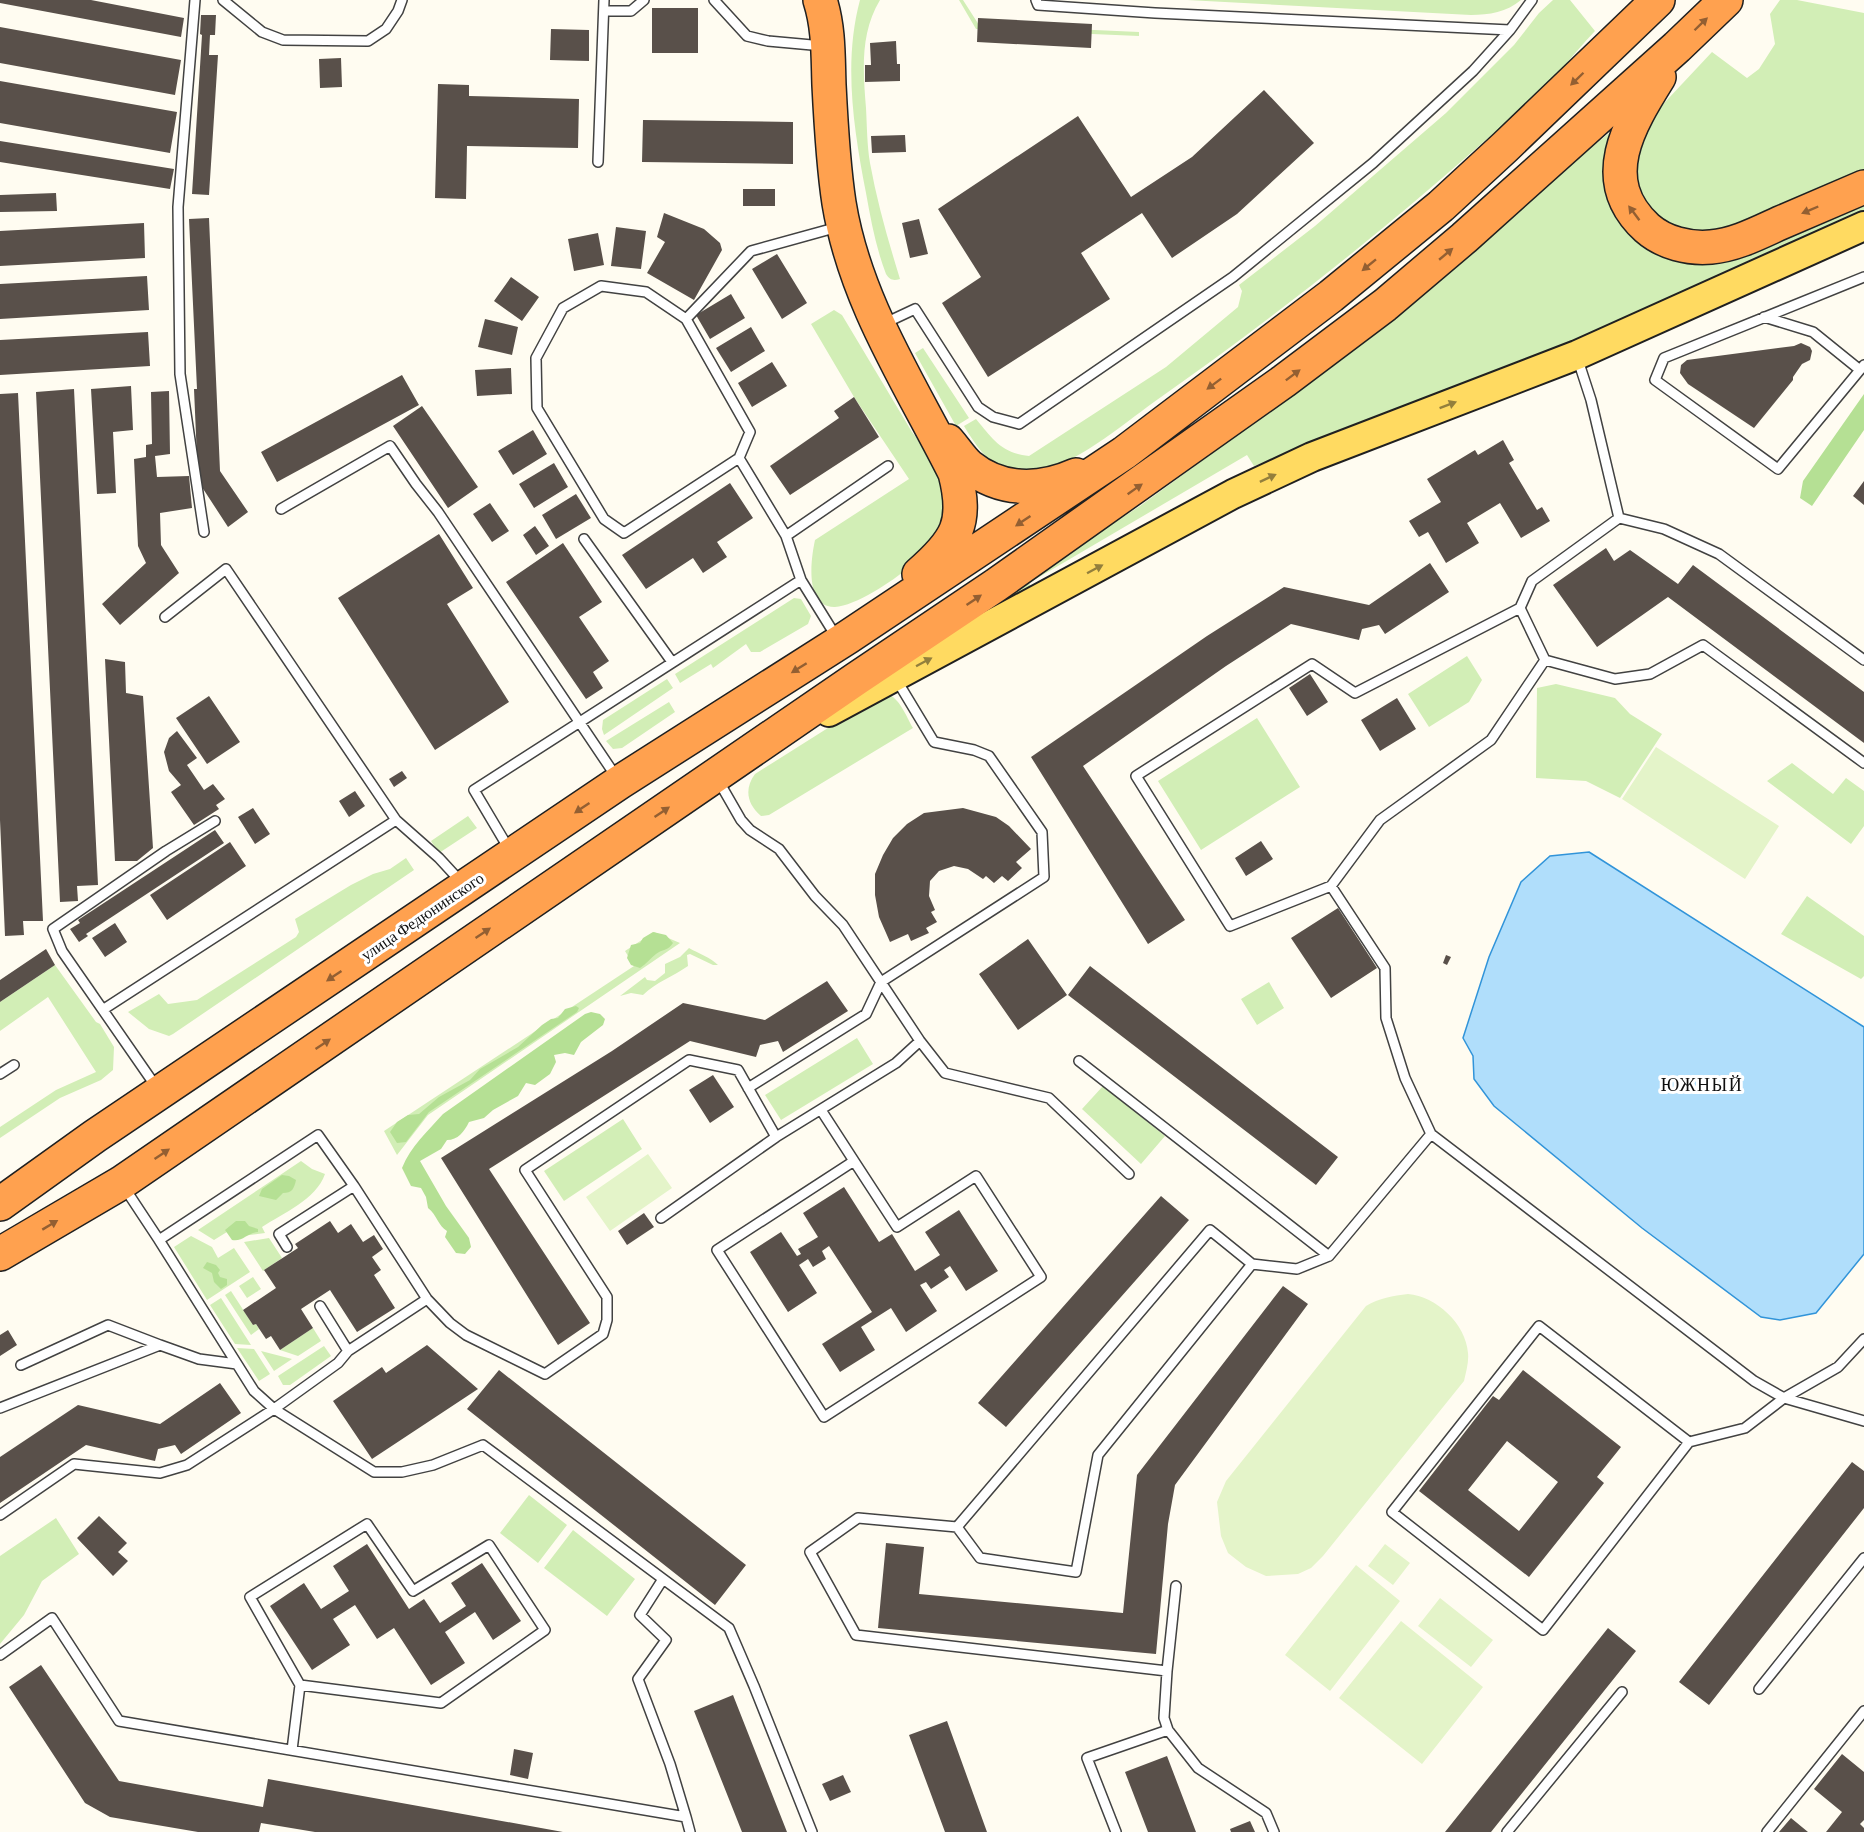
<svg xmlns="http://www.w3.org/2000/svg" width="1864" height="1832" font-family="'Crimson Pro',serif">
<style>
.green{fill:#d2eeb6}
.forest{fill:#b5e094}
.pitch{fill:#e4f4c9}
.water{fill:#b0defb;stroke:#3194d9;stroke-width:1.5}
.building{fill:#59504a;fill-rule:evenodd}
.lines{fill:none;stroke-linecap:round;stroke-linejoin:round}
.lane-casing{stroke:#424242;stroke-width:12}
.primary-casing{stroke:#202020;stroke-width:32}
.highway-casing{stroke:#202020;stroke-width:36}
.lane{stroke:#fff;stroke-width:9}
.primary{stroke:#ffda61;stroke-width:28}
.highway{stroke:#ffa14f;stroke-width:33}
.oneway{fill:#935f32}
.oneway2{fill:#937f3c}
.labels{text-anchor:middle;stroke-width:6;stroke-linejoin:round;paint-order:stroke}
.street-label{font-size:16px;fill:#0f0f0f;stroke:#fff}
.neighbourhood-label{font-size:18px;letter-spacing:1.5px;fill:#0f0f0f;stroke:#fff}
</style>
<rect width="100%" height="100%" fill="#fffcf1"/>
<path class="green" d="M860,0H880C860,33 863,71 866,108C867,126 867,145 870,163C877,202 888,240 900,279C893,281 890,280 886,274C876,248 871,221 866,193C854,131 843,63 860,0Z
M959,0H963L979,25L1139,32V36L976,29Z
M1187,0H1521C1507,12 1489,15 1471,15Z
M1553,0H1570L1595,31C1573,54 1554,80 1531,102C1512,119 1491,135 1472,152C1371,241 1265,324 1154,402C1122,425 1073,467 1034,472C997,477 981,454 964,426L976,419C993,439 1001,453 1029,456L1166,367L1238,307L1242,291L1239,285L1315,226L1446,113L1514,45L1539,13Z
M1780,0H1797L1864,13V177L1726,234L1679,233L1645,208L1633,173L1641,131L1652,116L1712,52L1747,78L1759,69L1775,44L1770,14Z
M1617,127L1655,248L1864,200V213L1533,360L1254,466L1247,455L1029,583L1031,587L929,647L928,644L1140,506L1299,390L1443,278L1554,177Z
M834,310L842,315L912,432L945,475L949,523C936,537 923,555 908,568C893,581 855,606 835,607C804,608 811,558 815,540L909,479L854,397L811,324Z
M923,348L969,418L956,426L915,353Z
M794,598L801,599L811,616L808,624L760,652H751L746,644L713,668L711,664L680,683L675,674Z
M1467,656L1482,680L1469,702L1429,727L1408,694Z
M667,679L673,688L604,735L602,729L603,720Z
M1556,684L1615,698L1630,714L1662,734L1620,798L1586,781L1536,778L1537,688Z
M886,693C900,698 906,716 913,728L769,815L761,816C747,804 744,789 755,774L877,697Z
M669,702L675,712L622,748L613,749L606,741Z
M1257,718L1300,787L1201,850L1158,781Z
M1792,763L1833,794L1846,778L1864,791V826L1851,844L1767,781Z
M468,816L477,828L439,853L431,841Z
M406,858L414,870L173,1034L169,1036L149,1029L128,1012L159,994L168,1004L197,1000L296,937L299,932L295,919L351,885L373,874L390,869Z
M1807,896L1864,936V976L1861,979L1781,934Z
M654,932L680,943L428,1115L397,1155L384,1131L634,966L625,951Z
M689,948C698,953 711,958 718,965H713L690,954L687,955L688,966C674,976 656,982 643,995L631,993L620,996L645,977L647,980L655,981L665,973V964L680,957Z
M55,965L96,1022L100,1024L114,1047L113,1070L101,1080L60,1098L0,1138V1127L56,1090L96,1072L48,997L0,1031V1002Z
M1269,982L1284,1008L1257,1025L1241,999Z
M857,1038L873,1064L781,1120L765,1095Z
M1103,1086L1165,1136L1141,1164L1082,1109Z
M623,1119L642,1149L564,1201L544,1171Z
M301,1161L312,1169L325,1174C316,1200 283,1213 262,1227L265,1233L241,1236L235,1227L214,1240L198,1230Z
M191,1236L212,1247L218,1258L234,1248L250,1272L207,1300L174,1247Z
M269,1238L282,1258L263,1271L244,1242Z
M253,1277L261,1289L247,1298L239,1286Z
M231,1291L253,1325L256,1324L259,1329L251,1335L225,1295Z
M221,1298L251,1345L235,1344L210,1305Z
M313,1328L321,1341L298,1356L280,1350Z
M324,1346L331,1356L290,1385H283L278,1376Z
M237,1348L254,1349L270,1374L259,1381Z
M261,1351L292,1359L274,1371Z
M529,1495L567,1525L538,1563L500,1533Z
M56,1518L79,1554L42,1581L24,1615L0,1644V1556Z
M573,1530L635,1579L607,1616L544,1568Z"/>
<path class="forest" d="M1864,394V430L1812,506L1800,498L1803,481Z
M653,932L666,935L673,943C668,951 662,949 656,954C651,958 646,964 640,968L631,965L627,958L631,945L640,943L643,938Z
M576,1006L579,1008L577,1012L429,1112L406,1142L397,1143L390,1132L397,1122L408,1115L419,1114L439,1097L470,1080L480,1069L518,1047L542,1025L551,1019L558,1018L565,1009Z
M591,1012L600,1014L605,1019L603,1025L581,1042L574,1055L565,1053L554,1055L556,1062L550,1074L535,1085L526,1083L518,1096L493,1110L484,1118L469,1122C464,1132 458,1140 447,1140L441,1149L420,1161L446,1206L469,1238L471,1247L465,1254L456,1253L445,1237L447,1231C438,1226 437,1215 428,1208L426,1197L421,1188L411,1186L402,1168C411,1146 427,1132 443,1114L585,1014Z
M282,1175L289,1176L296,1180C294,1189 292,1193 283,1193L276,1200L259,1196L262,1189Z
M236,1221H245L249,1226L258,1229V1232C247,1233 243,1242 232,1240L225,1230Z
M207,1262L216,1265L220,1270L218,1273L220,1277L227,1279V1285L221,1289L214,1282L212,1273L203,1268Z"/>
<path class="pitch" d="M1656,747L1779,826L1745,879L1622,799Z
M648,1154L672,1188L610,1231L586,1197Z
M1408,1294C1436,1296 1466,1324 1468,1353C1469,1362 1466,1372 1464,1381L1323,1556L1311,1568L1298,1574L1266,1576L1246,1567L1228,1553L1221,1536L1217,1502L1226,1481L1366,1306C1379,1298 1393,1296 1408,1294Z
M1385,1544L1410,1563L1393,1585L1368,1566Z
M1356,1565L1400,1601L1330,1691L1285,1655Z
M1440,1598L1493,1640L1471,1667L1418,1626Z
M1401,1621L1483,1687L1422,1764L1339,1698Z"/>
<path class="water" d="M1589,852L1864,1027V1254L1816,1313L1780,1320L1761,1317L1642,1228L1494,1106L1474,1079L1473,1056L1463,1038L1489,957L1521,882L1550,856Z"/>
<path class="building" d="M0,0H91L184,18L181,37L0,3Z
M652,8H698V53H652Z
M201,15H216L215,35H210L209,55H218L209,195L192,194L202,35L200,34Z
M978,18L1092,24L1091,48L977,42Z
M0,27L181,60L175,95L0,63Z
M551,29L589,30V61L550,60Z
M896,41L897,64H900V81L865,82V65H871L870,43Z
M341,58L342,87L320,88L319,59Z
M0,81L177,112L170,153L0,123Z
M438,84L469,85V96L579,99L578,148L467,146L466,199L435,198Z
M1264,90L1314,143L1237,214L1172,258L1142,213L1081,253L1110,299L988,377L942,303L981,277L938,209L1078,116L1131,197L1192,157Z
M643,120L793,122V164L642,162Z
M905,135L906,152L872,153L871,136Z
M0,141L174,169L170,189L0,162Z
M743,189H775V206H743Z
M56,193L57,211L0,212V195Z
M664,213L704,229L720,243L722,250L694,300L647,273L665,242L657,237Z
M209,218L220,471L248,512L228,527L198,481L194,389H197L189,219Z
M919,219L928,254L910,258L902,223Z
M144,223L145,258L0,266V231Z
M616,227L646,231L641,269L611,266Z
M598,233L604,265L574,271L568,239Z
M777,254L807,303L782,319L752,269Z
M147,276L149,310L0,319V284Z
M511,277L539,297L522,321L494,301Z
M731,294L745,318L710,339L696,315Z
M485,319L518,327L512,355L478,347Z
M751,327L765,351L731,372L716,348Z
M148,332L150,366L0,375V340Z
M1801,343L1810,347L1812,351L1810,360L1802,364L1793,377V380L1754,428L1688,384L1680,373L1681,365L1687,360L1794,346Z
M772,362L787,386L752,407L738,383Z
M511,368L512,394L477,396L475,370Z
M402,375L419,405L277,482L261,452Z
M131,386L133,430L113,432L116,493L97,494L91,389Z
M74,389L98,885L77,886L78,901L60,902L36,392Z
M169,391L170,454L155,456L157,477L189,476L192,508L160,513L161,545L179,573L120,625L102,604L146,563L138,546L134,459L146,457V445L152,444L151,392Z
M18,393L43,921H23L24,935L5,936L0,820V394Z
M854,397L879,437L790,495L770,466L839,418L834,411Z
M422,406L478,487L448,508L393,426Z
M533,430L547,454L513,475L498,451Z
M1503,440L1514,460L1509,463L1537,510L1542,507L1550,521L1521,538L1500,503L1467,523L1479,543L1446,563L1428,532L1419,537L1409,521L1441,502L1427,479L1475,450L1478,455Z
M554,463L568,487L534,508L519,484Z
M1864,481V505L1853,496Z
M730,483L753,518L717,542L727,557L703,573L693,558L646,589L622,555Z
M576,494L591,518L556,539L542,515Z
M490,503L509,531L492,542L473,514Z
M535,526L549,546L536,555L523,535Z
M439,534L473,588L447,604L509,702L435,750L338,598Z
M563,543L602,602L579,617L609,661L593,672L603,688L586,699L506,582Z
M1606,548L1614,561L1630,550L1678,584L1693,565L1864,692V743L1668,597L1597,647L1553,585Z
M1430,563L1449,592L1385,634L1379,625L1362,629L1359,640L1291,624L1226,666L1083,766L1185,920L1148,944L1031,757L1207,636L1284,587L1369,605Z
M105,659L125,662L126,693L143,696L153,848L137,861H115Z
M1310,674L1328,702L1307,716L1289,688Z
M209,696L240,742L207,764L176,718Z
M1397,698L1416,729L1380,751L1361,720Z
M177,731L197,758L187,765L204,790L213,784L225,799L216,805L219,809L194,825L171,792L181,785L169,771L164,752L169,738Z
M402,771L407,778L394,787L389,779Z
M355,791L365,806L349,817L339,801Z
M253,808L270,834L255,844L238,817Z
M963,808L996,817L1009,826L1031,849L1016,862L1022,868L1008,881L1002,876L994,883L986,876L983,879L968,869L954,866L939,871L930,881L929,896L935,910L931,912L937,922L926,928L929,933L911,941L908,934L890,942L879,917L875,895V874L883,855L893,838L907,824L924,813Z
M215,830L224,843L86,934L88,936L79,942L70,929L80,923L78,920Z
M1261,841L1273,859L1246,876L1235,858Z
M230,842L246,866L167,920L150,895Z
M1338,908L1377,968L1331,998L1291,938Z
M115,923L127,942L105,957L92,938Z
M1028,939L1067,995L1018,1030L979,974Z
M46,949L55,965L0,1002V980Z
M1446,955L1451,957L1447,965L1443,963Z
M1090,966L1338,1157L1316,1185L1068,995Z
M827,981L848,1011L783,1052L778,1041L760,1045L756,1057L690,1041L489,1169L590,1323L558,1345L441,1158L612,1051L683,1003L765,1020Z
M713,1075L734,1107L710,1123L689,1090Z
M844,1187L879,1242L892,1234L915,1271L940,1255L925,1232L959,1210L998,1271L966,1291L950,1266L944,1270L949,1277L931,1289L926,1282L920,1285L937,1311L906,1332L891,1308L861,1327L875,1350L840,1372L822,1344L872,1312L829,1246L822,1251L826,1259L813,1267L808,1259L799,1265L817,1293L788,1312L750,1252L781,1232L797,1256L801,1254L798,1249L818,1237L803,1213Z
M1161,1196L1189,1220L1006,1427L978,1403Z
M644,1213L654,1227L627,1245L618,1231Z
M330,1221L338,1233L351,1224L363,1242L374,1235L383,1249L372,1257L381,1270L374,1275L395,1308L357,1332L330,1290L301,1309L313,1328L280,1350L271,1336L266,1339L256,1324L253,1325L243,1310L276,1288L264,1270L298,1248L295,1244Z
M1283,1286L1308,1304L1175,1485L1168,1524L1156,1654L878,1628L886,1543L924,1547L919,1594L1123,1613L1137,1475Z
M8,1330L17,1345L0,1356V1335Z
M427,1345L478,1389L372,1459L333,1401L382,1367L386,1373Z
M499,1370L746,1565L715,1605L467,1409Z
M1523,1370L1621,1447L1597,1477L1604,1483L1529,1577L1419,1491L1493,1396L1499,1400ZM1507,1441L1558,1482L1519,1531L1468,1490Z
M220,1383L241,1413L181,1454L175,1445L158,1449L155,1461L86,1445L0,1503V1457L78,1405L160,1424Z
M1852,1462L1864,1471V1508L1709,1705L1679,1682Z
M99,1516L127,1543L118,1552L128,1561L113,1576L77,1538Z
M367,1544L409,1609L424,1599L440,1623L466,1606L451,1583L482,1563L521,1621L493,1640L475,1612L445,1632L465,1663L431,1685L394,1628L377,1639L355,1605L333,1619L350,1645L312,1670L270,1606L304,1583L321,1609L349,1591L333,1566Z
M1608,1628L1636,1651L1491,1832H1445Z
M41,1665L119,1781L263,1807L268,1779L563,1832H315L261,1823L259,1832H198L110,1817L85,1803L9,1687Z
M733,1695L787,1832H742L694,1711Z
M947,1721L987,1832H945L909,1735Z
M514,1749L533,1753L528,1779L510,1775Z
M1842,1754L1864,1772V1820L1860,1824L1864,1828V1832H1826L1842,1812L1814,1789Z
M1167,1756L1196,1832H1148L1125,1772Z
M843,1775L851,1792L830,1801L822,1784Z
M1791,1818L1808,1832H1779Z
M1250,1821L1255,1832H1231L1230,1829Z"/>
<g class="lines">
<defs>
<path id="lane" d="M195,0L178,207L180,374L204,532
M223,0L262,32L283,40L368,41L386,29L398,11L402,0
M714,0L747,36L768,41L823,46
M1036,0L1038,5L1155,13L1510,30L1532,0
M604,11H631L644,0
M598,162L604,0
M1864,277L1664,358L1655,380L1778,469L1864,365
M1764,317L1813,332L1860,370
M686,319L751,251L838,227
M883,324L915,309L978,407L993,417L1019,424L1233,277L1373,163L1473,71L1510,30
M1577,357L1591,400L1619,518L1664,529L1719,554L1864,660
M739,458L750,432L686,319L646,292L601,286L563,308L536,358L537,408L604,519L624,533L739,458L786,536L801,580L837,638
M281,509L390,446L416,484L438,512L617,778
M1619,518L1532,581L1520,608L1545,660L1615,679L1650,674L1703,645L1864,763
M786,536L888,466
M584,539L672,662
M1520,608L1355,693L1312,664L1136,776L1230,926L1331,886L1380,820L1491,740L1545,660
M165,617L226,569L396,820L439,858L462,883
M718,780L741,820L750,830L779,849L815,896L843,925L920,1041L945,1073L1049,1098L1129,1174
M509,849L474,790L801,580
M1331,886L1385,968L1386,1018L1405,1078L1431,1134L1754,1381L1784,1398L1864,1421
M104,1009L396,820
M1079,1061L1329,1256L1431,1134
M0,1074L14,1065
M157,1088L62,951L53,929L166,851L215,821
M748,1088L866,1014L881,982L1044,877L1042,832L989,756L974,750L934,742L896,679
M821,1110L854,1161L717,1250L824,1417L1041,1277L976,1176L897,1227L854,1161
M124,1187L159,1240L318,1135L354,1186L427,1299L450,1323L466,1335L545,1374L603,1334L607,1320V1297L525,1170L689,1060L738,1070L776,1137L896,1063L920,1041
M661,1218L776,1137
M159,1240L254,1391L274,1409L374,1472H402L433,1465L483,1445L729,1628L754,1686L812,1832
M287,1247L279,1234L354,1186
M320,1306L348,1351
M21,1365L108,1325L160,1345
M0,1408L160,1345L199,1359L237,1364
M1689,1442L1539,1326L1392,1512L1543,1630L1689,1442L1745,1428L1784,1398L1838,1367L1864,1339
M0,1515L74,1464L160,1473L187,1465L274,1409L338,1363L348,1351L427,1299
M957,1527L1210,1230L1252,1264
M663,1579L640,1615L666,1640L638,1679L670,1764L686,1817
M0,1655L52,1618L119,1721L686,1817L690,1832
M1167,1671L1176,1586
M1759,1689L1864,1558
M292,1750L300,1685L250,1597L367,1524L413,1591L489,1545L545,1630L441,1703L300,1685
M1116,1832L1087,1758L1168,1730
M1274,1832L1266,1813L1198,1768L1168,1730L1164,1718L1167,1671L856,1635L810,1552L858,1518L957,1527L980,1558L1076,1572L1098,1455L1252,1264L1297,1269L1329,1256
M1507,1832L1622,1692
M1767,1832L1864,1711"/>
<path id="primary" d="M829,712L1233,494L1312,457L1577,355L1864,226"/>
<path id="highway" d="M820,0C829,28 828,57 829,85C831,125 833,164 839,203C855,302 911,385 955,473C968,523 957,541 919,574
M1659,77C1629,125 1595,180 1647,228C1664,243 1689,249 1711,247C1735,245 1758,233 1780,223C1808,211 1836,199 1864,187
M948,441C955,449 961,459 969,466C1001,492 1040,491 1076,475
M0,1204L95,1136L620,782L848,637L1124,453L1331,296L1441,206L1505,147L1658,0
M0,1254L121,1183L856,679L996,585L1284,381L1385,305L1464,238L1677,47L1726,0"/>
</defs>
<use href="#lane" class="lane-casing"/>
<use href="#primary" class="primary-casing"/>
<use href="#highway" class="highway-casing"/>
<use href="#lane" class="lane"/>
<use href="#primary" class="primary"/>
<use href="#highway" class="highway"/>
</g>
<defs><path id="oneway-solid" d="M-6-.8H1V-3.2L6.5 0L1 3.2V.8H-6Z" transform="scale(1.5)"/></defs>
<g class="oneway">
<use href="#oneway-solid" transform="translate(1701 24) rotate(-44)"/>
<use href="#oneway-solid" transform="translate(1577 79) rotate(136)"/>
<use href="#oneway-solid" transform="translate(1810 210) rotate(157)"/>
<use href="#oneway-solid" transform="translate(1634 213) rotate(-127)"/>
<use href="#oneway-solid" transform="translate(1446 254) rotate(-40)"/>
<use href="#oneway-solid" transform="translate(1369 265) rotate(141)"/>
<use href="#oneway-solid" transform="translate(1293 375) rotate(-37)"/>
<use href="#oneway-solid" transform="translate(1214 384) rotate(143)"/>
<use href="#oneway-solid" transform="translate(1135 489) rotate(-35)"/>
<use href="#oneway-solid" transform="translate(1023 521) rotate(146)"/>
<use href="#oneway-solid" transform="translate(974 600) rotate(-34)"/>
<use href="#oneway-solid" transform="translate(799 668) rotate(148)"/>
<use href="#oneway-solid" transform="translate(582 808) rotate(146)"/>
<use href="#oneway-solid" transform="translate(662 812) rotate(-34)"/>
<use href="#oneway-solid" transform="translate(483 933) rotate(-34)"/>
<use href="#oneway-solid" transform="translate(334 976) rotate(146)"/>
<use href="#oneway-solid" transform="translate(323 1044) rotate(-34)"/>
<use href="#oneway-solid" transform="translate(162 1154) rotate(-34)"/>
<use href="#oneway-solid" transform="translate(50 1225) rotate(-31)"/>
</g>
<g class="oneway2">
<use href="#oneway-solid" transform="translate(1448 405) rotate(-21)"/>
<use href="#oneway-solid" transform="translate(1268 478) rotate(-25)"/>
<use href="#oneway-solid" transform="translate(1095 569) rotate(-28)"/>
<use href="#oneway-solid" transform="translate(924 662) rotate(-28)"/>
</g>
<g class="labels">
<g class="street-label">
<text transform="translate(422 916) rotate(-34)" y="6">улица Федюнинского</text>
</g>
<g class="neighbourhood-label">
<text x="1702" y="1091">ЮЖНЫЙ</text>
</g>
</g>
</svg>
